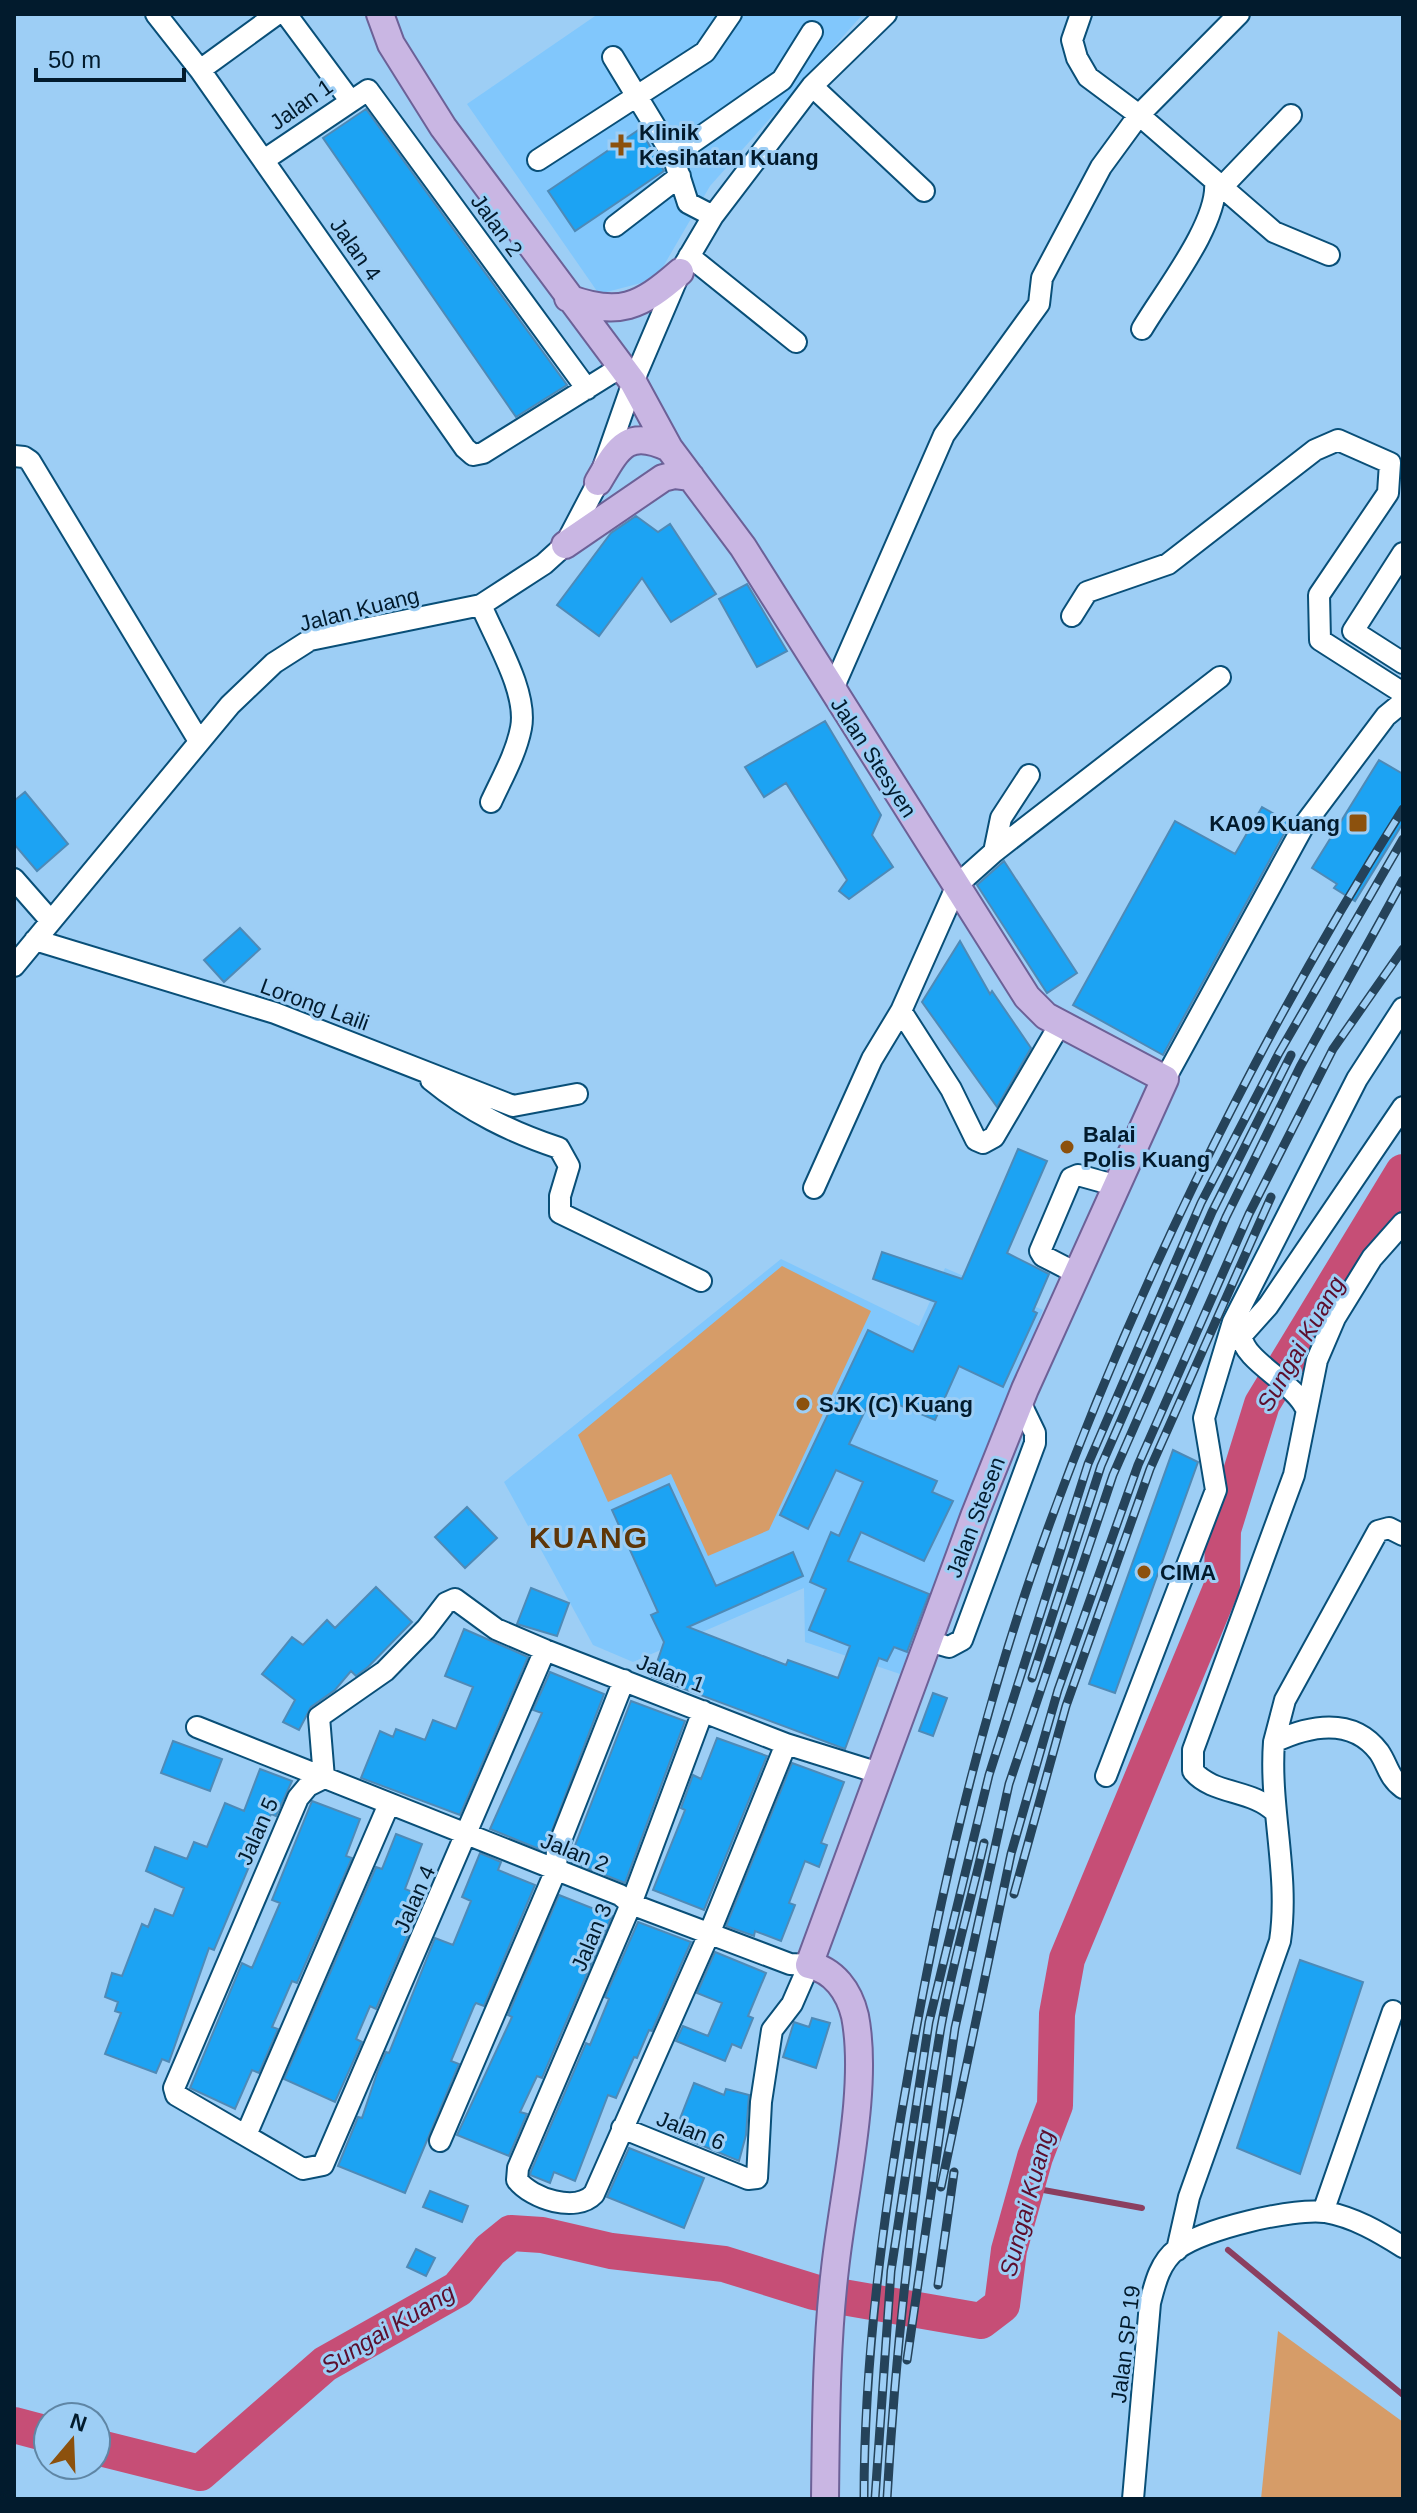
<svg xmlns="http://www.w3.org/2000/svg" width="1417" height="2513" font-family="Helvetica,sans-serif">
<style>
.built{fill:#81c7fc}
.green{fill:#d69c68}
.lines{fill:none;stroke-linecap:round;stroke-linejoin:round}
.stream{stroke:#8b3f60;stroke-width:6}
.river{stroke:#c64e76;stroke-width:36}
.building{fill:#1ca3f3;stroke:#4e8ab7;stroke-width:2}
.minor-casing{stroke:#094f78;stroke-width:24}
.major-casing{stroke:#6c6197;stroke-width:30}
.minor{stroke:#fff;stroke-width:20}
.major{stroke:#c9b6e3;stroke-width:26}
.rail-casing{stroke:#25435a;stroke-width:9}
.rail{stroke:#9dcef5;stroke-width:6;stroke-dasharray:18;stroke-linecap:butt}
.poi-dot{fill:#8c510d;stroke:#9dcef5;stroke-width:3}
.labels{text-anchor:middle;stroke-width:6;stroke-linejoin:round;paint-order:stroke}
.street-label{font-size:22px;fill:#021b2d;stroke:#9dcef5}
.poi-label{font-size:22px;font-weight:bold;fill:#021b2d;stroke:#9dcef5;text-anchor:start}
.water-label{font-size:24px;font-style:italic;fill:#5c0e2d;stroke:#9dcef5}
.district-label{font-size:30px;font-weight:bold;letter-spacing:2px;fill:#5e3608;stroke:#9dcef5}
</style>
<rect width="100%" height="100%" fill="#9dcef5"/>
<path class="built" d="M598,14H863L710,186L660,272L641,283L599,294L467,104Z
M781,1259L919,1326L945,1268L1043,1310L900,1674L805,1642L804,1588L633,1662L593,1645L504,1482Z"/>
<path class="green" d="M782,1266L871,1311L769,1530L708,1556L671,1474L608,1502L578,1435Z
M1278,2331L1403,2422V2499H1261Z"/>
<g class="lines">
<path class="stream" d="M1027,2187L1142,2208
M1228,2250L1403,2395"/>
<path class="river" d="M14,2425L48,2434
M96,2447L200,2473L325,2364L458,2289L490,2250L511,2233L542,2235L611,2251L724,2264L814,2292L981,2321L1002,2305L1009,2250L1035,2157L1055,2105L1057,2014L1067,1959L1222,1586L1223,1530L1262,1404L1403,1172"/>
</g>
<path class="building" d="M366,109L567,385L516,417L323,138Z
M640,129L664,171L575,231L548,191Z
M636,516L658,532L670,524L716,594L671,622L642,578L599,636L557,605L611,533Z
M747,584L787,651L757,667L719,599Z
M825,721L881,815L872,835L893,867L849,899L839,891L847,880L786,783L764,797L745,767Z
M1379,760L1403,774V823L1355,901L1334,888L1337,884L1312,868Z
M25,792L68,844L37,871L14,844V801Z
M1262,807L1290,823L1163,1055L1073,1005L1175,821L1235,854Z
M1004,861L1077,973L1047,993L977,885Z
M240,928L260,949L224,982L204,960Z
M960,941L990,994L992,991L1031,1048L997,1107L922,1002Z
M1018,1149L1047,1161L1007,1253L1049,1274L1033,1311L1037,1313L1003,1387L959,1366L935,1420L873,1394L849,1444L937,1481L932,1492L953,1501L924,1561L861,1532L848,1561L929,1594L907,1652L894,1647L887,1661L879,1658L845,1749L652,1677L664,1642L651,1615L658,1612L612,1510L669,1484L716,1586L793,1552L803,1576L688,1627L786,1665L788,1660L838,1678L850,1646L809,1630L826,1589L810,1582L831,1532L839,1536L863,1482L836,1470L808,1529L780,1515L868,1330L913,1352L936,1302L873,1279L882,1252L962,1279Z
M1173,1450L1198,1462L1115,1693L1089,1684Z
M467,1507L497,1538L465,1568L435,1537Z
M376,1587L412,1622L368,1667L356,1676L351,1671L335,1690L311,1707L299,1730L283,1722L295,1700L262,1674L292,1637L303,1645L327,1620L335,1628Z
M531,1588L569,1603L557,1636L517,1624Z
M464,1629L528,1657L460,1815L361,1778L380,1731L393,1737L396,1729L425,1740L433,1720L456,1729L473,1687L445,1676Z
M550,1672L604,1694L544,1851L490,1829L542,1713L533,1710Z
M933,1693L947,1698L933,1736L919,1731Z
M631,1701L685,1721L625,1883L569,1861Z
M717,1738L767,1756L704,1910L653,1890L685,1810L681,1808L693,1775L701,1779Z
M173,1741L222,1759L210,1791L161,1773Z
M792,1763L844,1782L821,1843L827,1845L819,1867L805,1861L789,1903L795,1905L781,1941L755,1931L754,1936L726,1926Z
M260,1769L292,1781L276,1816L271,1814L214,1950L209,1948L169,2062L162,2059L156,2073L105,2054L121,2013L115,2011L118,2002L105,1997L112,1973L122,1976L142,1924L148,1927L155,1909L173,1916L184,1888L146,1871L155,1847L187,1859L194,1842L207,1847L225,1803L244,1811Z
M312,1801L360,1819L346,1856L352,1858L297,1983L292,1981L272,2027L278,2029L259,2073L252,2070L235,2109L190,2088L242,1963L252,1968L280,1903L272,1900Z
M396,1834L422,1844L405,1889L420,1895L407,1927L411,1928L376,2009L370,2006L356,2039L362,2042L335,2102L284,2079L376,1867L382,1869Z
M480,1853L501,1862L498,1870L535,1885L484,2006L476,2003L474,2006L451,2061L459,2064L405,2193L338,2166L358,2117L362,2118L378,2070L386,2052L389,2053L435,1938L453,1945L471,1901L462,1897Z
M559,1895L612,1916L542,2078L537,2076L520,2112L527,2114L509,2156L457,2135L512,2017L508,2015Z
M638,1922L691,1942L652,2031L649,2030L637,2058L634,2057L616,2098L608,2095L575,2181L554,2172L550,2183L530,2175L531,2171L586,2043L590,2045L609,1999L605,1997Z
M715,1952L766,1973L748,2016L753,2018L741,2048L732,2044L725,2061L676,2041L683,2026L708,2036L722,2003L697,1993Z
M1300,1960L1363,1982L1300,2174L1237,2148Z
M812,2018L830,2023L816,2068L783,2057L794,2022L809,2027Z
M694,2083L724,2095L726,2089L749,2095L746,2135L739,2161L674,2134Z
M629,2148L704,2178L684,2228L607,2197Z
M430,2191L468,2206L462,2222L423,2207Z
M416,2249L435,2258L426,2276L407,2267Z"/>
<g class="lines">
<defs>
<path id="minor" d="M156,14L200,70L465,448L473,455L483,453L621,367
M286,14L349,99
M1081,14L1072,40L1077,58L1088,77L1139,115L1274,232L1329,255
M613,57L673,156L688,203L713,216
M200,70L277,14
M812,86L924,191
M673,156L782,80L812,32
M264,160L368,90L587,389
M538,160L705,52L731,14
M1222,187L1291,115
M615,226L680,176
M689,256L796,342
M1142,329C1163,293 1219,223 1215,182
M14,456L24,457L30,461L199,741
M1403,553L1353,631L1403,663
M481,605C495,639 528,692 521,728C516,754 502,778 491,802
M1072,616L1087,592L1168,564L1315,450L1338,440L1390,463L1388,493L1319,595L1320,640L1403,693
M832,691L944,435L1039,304L1042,278L1101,167L1139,115L1239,14
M1029,775L1001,818L994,852L957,885L901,1011L951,1089L976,1140L983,1143L994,1137L1060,1024
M994,852L1220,677
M14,879L50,920
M35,940L275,1013L513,1106L577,1094
M14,966L230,705L274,663L310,640L481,605L544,564L565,545L598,482L633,382L680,272L713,216L812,86L886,14
M1165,1079L1304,825L1386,716L1403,702
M431,1080C470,1112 511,1132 559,1148L569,1166L560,1196V1213L701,1281
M814,1188L872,1059L901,1011
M1076,1273L1043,1256L1040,1251L1071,1178L1078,1175L1114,1185
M1305,1407C1293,1382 1241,1359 1242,1335L1268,1306L1403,1107
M928,1641L949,1647L962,1640L1035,1443V1433L1020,1402
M703,1711L631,1904L518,2168L517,2180C532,2199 576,2213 594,2194L709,1934L786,1744
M197,1727L620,1895L631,1904L790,1964L809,1965L792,2004L772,2030L761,2102L757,2178L748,2179L622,2128
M1274,1742L1285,1700L1378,1531L1389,1528L1403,1535
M1106,1776L1216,1490L1204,1418L1233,1322L1357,1079L1403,1008
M324,1778L308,1786L298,1798L174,2088L176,2095L303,2169L323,2165L545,1650
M324,1778L319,1717L385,1671L426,1629L446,1603L455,1599L496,1629L545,1650L786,1744L879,1773
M1275,1812C1252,1789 1213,1795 1193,1771V1750L1294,1475L1317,1360L1335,1318L1372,1258L1403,1223
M246,2135L389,1804
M440,2141L556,1870L557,1850L624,1680
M1323,2212L1393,2011
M1177,2250L1189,2197L1280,1941C1290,1875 1269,1808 1274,1742C1308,1726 1352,1716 1379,1752C1388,1765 1388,1777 1403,1788
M1133,2499L1150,2303C1155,2283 1160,2262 1177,2249C1203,2229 1292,2208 1325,2212C1354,2217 1379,2232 1403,2247"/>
<path id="major" d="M380,14L391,44L443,127L633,382L669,448L743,547L1027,997L1046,1016L1165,1079L1025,1389L975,1514L809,1965C834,1970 849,1991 855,2016C869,2088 843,2194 835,2269C826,2345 826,2422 825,2499
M568,298C619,317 640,307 680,272
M598,482C618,448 627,428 669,448
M565,545L663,478L675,475L691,477"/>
</defs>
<use href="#minor" class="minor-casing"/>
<use href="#major" class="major-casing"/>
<use href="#minor" class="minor"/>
<use href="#major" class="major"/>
<defs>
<path id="rail" d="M1032,1678L1101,1466L1212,1212L1291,1055
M1014,1894L1066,1706L1150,1469L1271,1197
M941,2187L1011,1854L1058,1690L1138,1465L1249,1214L1333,1049L1403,949
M938,2285L954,2172
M907,2360L955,2028L1009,1784L1113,1475L1226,1217L1300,1067L1403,880
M864,2499C864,2361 882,2222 906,2087C935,1915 974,1744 1030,1579C1119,1319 1255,1042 1403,809
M875,2499L891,2271L929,2022L989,1775L1088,1464L1201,1203L1279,1053L1403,839
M887,2499C896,2341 914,2184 941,2027C952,1966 970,1904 984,1843"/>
</defs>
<use href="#rail" class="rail-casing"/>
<use href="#rail" class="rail"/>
</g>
<g class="poi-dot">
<path d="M617 133h8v8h8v8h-8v8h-8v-8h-8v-8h8z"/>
<rect x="1348" y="813" width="20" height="20" rx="4"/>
<circle cx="1067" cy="1147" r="8"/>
<circle cx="803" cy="1404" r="8"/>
<circle cx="1144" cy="1572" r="8"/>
</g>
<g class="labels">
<g class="street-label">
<text transform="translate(301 104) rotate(-35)" y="8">Jalan 1</text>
<text transform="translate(497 225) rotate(54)" y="8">Jalan 2</text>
<text transform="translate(356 249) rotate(55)" y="8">Jalan 4</text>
<text transform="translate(359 609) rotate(-14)" y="8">Jalan Kuang</text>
<text transform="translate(874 757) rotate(57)" y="8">Jalan Stesyen</text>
<text transform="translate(315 1004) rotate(20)" y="8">Lorong Laili</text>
<text transform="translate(975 1517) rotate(-69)" y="8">Jalan Stesen</text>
<text transform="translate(671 1673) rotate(21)" y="8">Jalan 1</text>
<text transform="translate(257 1831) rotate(-66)" y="8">Jalan 5</text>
<text transform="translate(575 1852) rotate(22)" y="8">Jalan 2</text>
<text transform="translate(414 1899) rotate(-66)" y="8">Jalan 4</text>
<text transform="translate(591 1937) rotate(-67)" y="8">Jalan 3</text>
<text transform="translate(691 2130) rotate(22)" y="8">Jalan 6</text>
<text transform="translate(1125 2344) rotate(-83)" y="8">Jalan SP 19</text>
</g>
<g class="poi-label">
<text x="639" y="140">Klinik<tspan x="639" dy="25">Kesihatan Kuang</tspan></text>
<text x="1340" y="831" text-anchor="end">KA09 Kuang</text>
<text x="1083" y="1142">Balai<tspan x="1083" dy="25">Polis Kuang</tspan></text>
<text x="819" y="1412">SJK (C) Kuang</text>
<text x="1160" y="1580">CIMA</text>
</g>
<g class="water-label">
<text transform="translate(1301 1344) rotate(-60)" y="8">Sungai Kuang</text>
<text transform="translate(1027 2203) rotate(-75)" y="8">Sungai Kuang</text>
<text transform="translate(388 2329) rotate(-31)" y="8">Sungai Kuang</text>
</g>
<g class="district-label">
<text x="589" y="1548">KUANG</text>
</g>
</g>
<rect width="1417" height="2513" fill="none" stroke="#021b2d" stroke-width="32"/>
<g transform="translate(72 2441) rotate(19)"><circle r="38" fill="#9dcef5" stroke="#5f86a5" stroke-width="2"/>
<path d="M0-6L14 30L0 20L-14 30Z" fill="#8c510d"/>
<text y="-12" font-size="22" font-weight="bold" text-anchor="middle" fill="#021b2d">N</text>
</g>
<path d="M36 68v12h148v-12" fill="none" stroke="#021b2d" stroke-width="4"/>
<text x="48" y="68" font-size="24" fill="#021b2d" stroke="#9dcef5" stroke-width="6" paint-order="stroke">50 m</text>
</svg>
